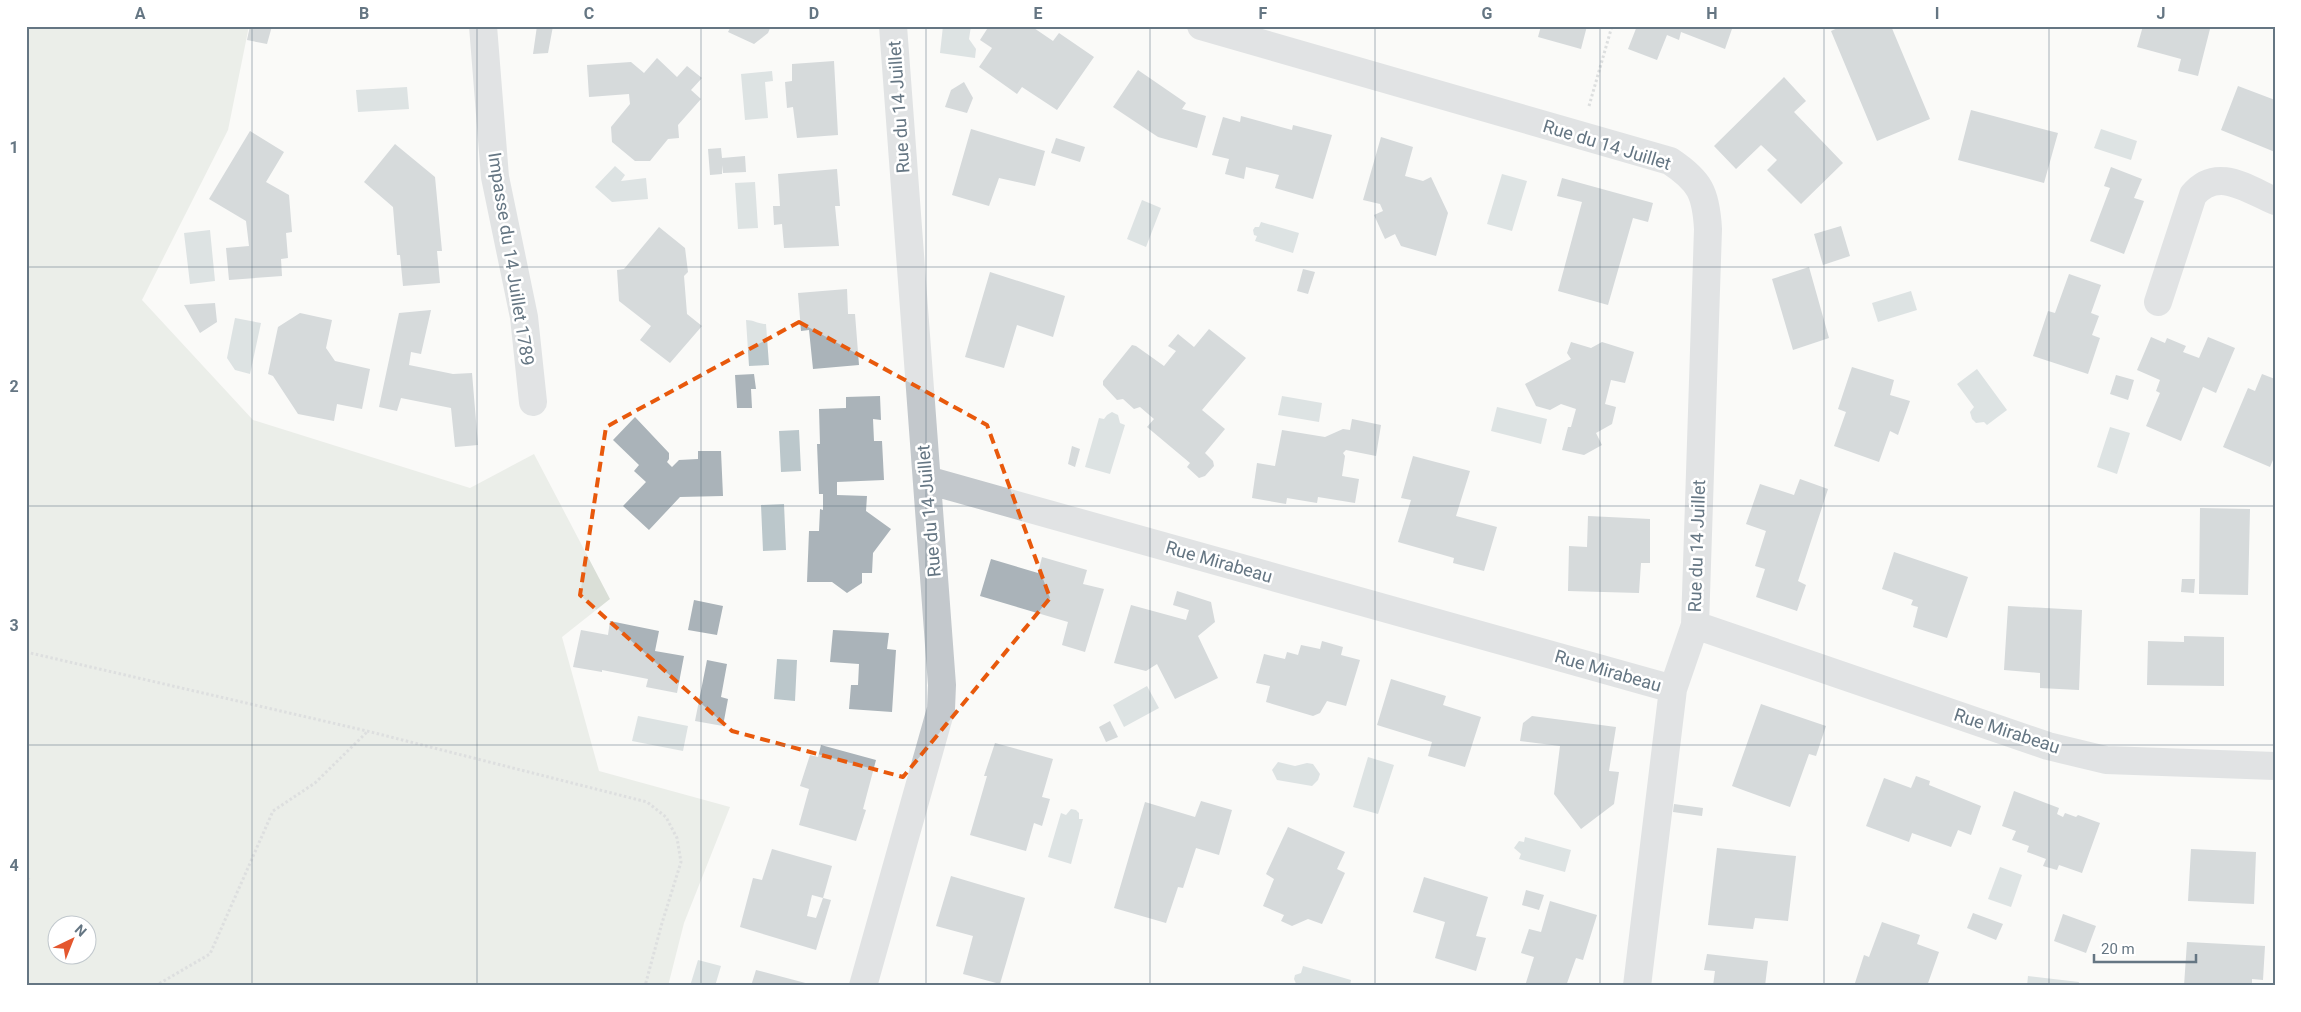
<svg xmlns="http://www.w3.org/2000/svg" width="2301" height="1012" font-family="Roboto,sans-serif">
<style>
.green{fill:#dadfd7;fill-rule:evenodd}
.water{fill:#bbc7cb}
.building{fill:#aab3b9;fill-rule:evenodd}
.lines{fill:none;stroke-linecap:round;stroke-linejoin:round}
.path{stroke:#bbbfc2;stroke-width:3;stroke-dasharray:2.5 2.5;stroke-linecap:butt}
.minor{stroke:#c3c8cc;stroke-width:28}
.marked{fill:none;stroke:#e8590c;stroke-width:4;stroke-dasharray:10 6;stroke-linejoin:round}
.grid{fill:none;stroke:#657683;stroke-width:1;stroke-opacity:0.55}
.labels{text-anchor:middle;stroke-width:5;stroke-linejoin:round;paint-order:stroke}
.street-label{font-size:18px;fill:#657683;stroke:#fff}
.neatline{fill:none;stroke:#657683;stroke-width:2}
.grid-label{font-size:16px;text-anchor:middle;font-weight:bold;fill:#657683}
</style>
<rect width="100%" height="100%" fill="#fafaf8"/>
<path class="green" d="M26,26H249L228,130L142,300L253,420L470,488L534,454L610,599L562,637L599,771L730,807L684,923L668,986H26ZM58,924H88V954H58Z"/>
<path class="water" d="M943,26H971L969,39L976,49L975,58L940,53Z
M772,71L773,81L765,82L768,118L745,120L741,74Z
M407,87L409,109L358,112L356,90Z
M2101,129L2137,141L2131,160L2094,148Z
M615,166L625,175L621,181L646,178L648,199L612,202L595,187Z
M1502,174L1527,181L1512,231L1487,224Z
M755,182L758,228L738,229L735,183Z
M1142,200L1161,208L1146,247L1127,239Z
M1261,222L1299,233L1293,253L1255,241L1257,236L1254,235L1253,230L1255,227H1259Z
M210,230L215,281L190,284L184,233Z
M1911,291L1917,310L1878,322L1872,303Z
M235,318L261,323L250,374L235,370L227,358Z
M746,320C754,320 758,324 766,324L769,365L749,366Z
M1977,369L2007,410L1987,425L1984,422L1976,423L1972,419L1970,412L1974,407L1957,384Z
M1282,396L1322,403L1319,422L1278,415Z
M1497,407L1547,419L1541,444L1491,431Z
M1112,412L1118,415L1120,423L1125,425L1110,474L1085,467L1099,418L1104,419L1107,415Z
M2110,427L2130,433L2117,474L2097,467Z
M799,430L801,471L781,472L779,431Z
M784,504L786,550L763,551L761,505Z
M777,659L797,660L795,701L774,699Z
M1147,686L1159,708L1124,727L1113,705Z
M638,716L688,726L683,751L632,741Z
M1368,757L1394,765L1378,814L1353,807Z
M1278,762L1295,766L1307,763L1313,764L1320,774L1318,780L1312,786L1277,780L1272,770Z
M1071,809L1076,810L1079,813V819H1083L1071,864L1048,857L1061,813L1066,815Z
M1525,837L1571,850L1565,872L1519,859L1521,854L1514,848L1519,841L1524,842Z
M2000,867L2022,875L2011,907L1988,899Z
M698,960L721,966L715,986H690Z
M1303,966L1351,980L1350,986H1297L1294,979L1295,975L1301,973Z
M2028,976L2079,982L2078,986H2027Z"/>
<path class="building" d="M250,26H272L267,44L247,40Z
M537,26H553L548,53L533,54Z
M731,26H771L768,33L754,44L728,32Z
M989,26H1031L1053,41L1059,33L1094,57L1057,110L1022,87L1017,94L979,67L992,48L980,40Z
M1541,26H1587L1581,49L1538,37Z
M1637,26H1733L1725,49L1681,32L1679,40L1667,35L1657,60L1628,49Z
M1842,26H1891L1930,119L1877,141L1831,31Z
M2143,26H2201L2210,29L2198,76L2178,71L2181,59L2137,47Z
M657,58L677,77L687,66L702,78L691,90L701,99L678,125L679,138L668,139L650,161H635L612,142L611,127L630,104L629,94L589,97L587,65L631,62L644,73Z
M834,61L838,135L797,138L793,107L787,108L785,82L792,81V64Z
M1138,70L1186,103L1182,109L1206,116L1197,148L1158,137L1113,107Z
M1784,77L1806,101L1794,112L1843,163L1801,204L1767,170L1777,160L1761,145L1736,169L1714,146Z
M964,82L973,98L967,113L945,107L951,90Z
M2238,86L2275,100V152L2221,130Z
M1971,110L2058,133L2044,183L1958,160Z
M1241,116L1292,130L1293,125L1332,135L1313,199L1275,188L1279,175L1246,167L1244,179L1225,174L1229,159L1212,155L1223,117L1240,122Z
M971,129L1045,151L1035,186L999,178L989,206L952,195Z
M250,131L284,152L266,182L289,195L292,232L286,233L288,258L281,259L282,276L229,280L226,248L249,246L246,221L209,199Z
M1381,137L1413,147L1405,176L1423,181L1431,177L1448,213L1436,256L1401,246L1395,234L1385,239L1374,215L1383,211L1380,204L1363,200Z
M1056,138L1085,147L1080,162L1051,153Z
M395,144L435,177L442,251H437L440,283L403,286L400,255H397L393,207L364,182Z
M721,148L722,158L745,156L746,172L723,173L722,165V174L710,175L708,149Z
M2111,167L2142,179L2134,198L2144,201L2124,254L2090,241L2110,188L2104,186Z
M837,169L840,206H835L839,246L784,248L782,224L774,225L773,206H780L778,174Z
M1562,178L1653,203L1648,222L1633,218L1608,305L1558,291L1582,202L1557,196Z
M1841,226L1850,256L1823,265L1814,234Z
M659,227L685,248L688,272L684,276L687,314L702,326L670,363L640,340L651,326L619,301L617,270L624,269Z
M1809,267L1829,338L1793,350L1772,279Z
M1303,269L1315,272L1308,294L1297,291Z
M990,272L1065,296L1053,337L1017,325L1004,368L965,357Z
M2069,274L2101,285L2091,313L2099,316L2092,335L2100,338L2088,374L2033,356L2048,311L2055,313Z
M847,289L848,314H855L859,365L813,369L809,330L801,331L798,293Z
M215,303L217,322L200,333L184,305Z
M431,310L421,354L411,352L409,365L453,374L472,373L478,445L455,447L451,408L401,398L397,411L379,407L399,313Z
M300,313L332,320L326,348L335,361L370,369L362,409L337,404L334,421L298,414L273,376L268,374L278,327Z
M1209,329L1246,358L1202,410L1225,429L1205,453L1213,461L1214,466L1205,476L1199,478L1187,467L1190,463L1147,427L1154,419L1140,407L1134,409L1123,399L1117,400L1103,385V381L1132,345L1136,346L1164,366L1176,351L1168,346L1178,334L1194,347Z
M2151,337L2165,343L2167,338L2186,346L2183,352L2199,358L2208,337L2235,348L2216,393L2203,387L2181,441L2146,426L2160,393L2156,391L2160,380L2137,370Z
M1571,342L1591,348L1602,342L1634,352L1625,383L1611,380L1605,404L1616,407L1612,424L1596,433L1602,445L1584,455L1562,450L1568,427H1571L1576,409L1561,404L1550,410L1536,406L1525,384L1571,359L1567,353Z
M1852,367L1894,380L1890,395L1910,401L1898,435L1890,431L1879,462L1834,446L1846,412L1838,409Z
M754,374L756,389H751L752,408H737L735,375Z
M2262,374L2275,379V455L2270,467L2223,447L2248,388L2255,391Z
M2116,375L2134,380L2128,400L2110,394Z
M880,396L881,420L873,419L874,441H882L884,480L837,482V495L867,496L866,511L891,529L873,553L872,573H862V583L847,593L832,582H807L809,531H819L820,509L823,510V494H819L817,444H820L819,409L846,408V397Z
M635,417L669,453V459L667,462L672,467L679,460L698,459V451H721L723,496L680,497L649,530L623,506L646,482L634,471L639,465L613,440Z
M1352,419L1381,425L1376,456L1346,450L1343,453L1345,456L1342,476L1359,479L1355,503L1318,497L1317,503L1287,498L1286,504L1252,498L1257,463L1275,466L1282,430L1325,437L1343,429L1350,430Z
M1072,446L1080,449L1075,467L1068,464Z
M1413,456L1470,471L1456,516L1497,527L1484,571L1453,563L1454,558L1398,542L1411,500L1401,498Z
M1800,479L1828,489L1798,581L1806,585L1797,611L1756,597L1765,569L1755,566L1766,531L1746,524L1760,484L1794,495Z
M2200,508L2250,509L2248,595L2199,594Z
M1588,516L1650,519V563H1641L1639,593L1568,591L1569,546L1587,547Z
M1894,552L1968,577L1947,638L1913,627L1918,607L1911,605L1913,600L1882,589Z
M1042,557L1087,570L1083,584L1104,589L1085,652L1062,645L1068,622L980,596L991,559L1038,573Z
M2182,579H2195L2194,593L2181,592Z
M1177,591L1211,602L1215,622L1198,636L1218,678L1175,699L1157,664L1146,671L1114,663L1131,605L1186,620L1189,610L1173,605Z
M694,600L723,606L717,635L688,630Z
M2008,606L2082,610L2079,690L2040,688V673L2004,670Z
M610,621L659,631L655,651L684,656L677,693L646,687L648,679L602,670V672L573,667L581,630L608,635Z
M833,630L889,633L887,649L896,650L892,712L849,709L851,685H858L859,664L830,662Z
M2184,636L2224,637V686L2147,685L2148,641L2184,642Z
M1322,641L1343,647L1341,655L1360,660L1346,706L1327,701L1320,713L1313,716L1266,702L1270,686L1256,683L1264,654L1285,659L1287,652L1298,655L1301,645L1320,649Z
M707,660L727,664L721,697L728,699L723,726L695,721Z
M1391,679L1446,696L1443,705L1481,717L1465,767L1428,756L1432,742L1377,725Z
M1761,704L1826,726L1816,756L1809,754L1790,807L1732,786Z
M1532,716L1616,727L1609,771L1619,772L1614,804L1581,829L1554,794L1560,746L1520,741L1523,723Z
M1110,721L1118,737L1106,742L1099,727Z
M995,743L1053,759L1042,797L1050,799L1042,826L1034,823L1026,851L970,835L987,776H984Z
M821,745L876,760L863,809L866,810L856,841L799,825L809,789L800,786L810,755L818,757Z
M1916,776L1930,781L1929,785L1981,806L1971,835L1958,830L1951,847L1912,833L1909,842L1866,826L1884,778L1911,788Z
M2014,791L2059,808L2057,814L2063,817L2065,813L2076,817L2078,815L2100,823L2082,873L2059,865L2057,870L2043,866L2046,859L2027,852L2029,846L2012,840L2016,831L2002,826Z
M1201,801L1232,810L1219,855L1196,848L1183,888L1178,887L1166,923L1114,908L1145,802L1195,817Z
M1674,804L1703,808L1702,816L1673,812Z
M1288,827L1345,852L1337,869L1345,873L1322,924L1308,919L1292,926L1281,921L1284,915L1263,906L1274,879L1266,874Z
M1717,848L1796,856L1788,921L1755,918L1753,929L1708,925Z
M772,849L832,866L823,898L831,900L816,950L740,927L753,878L762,880ZM812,895L823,898L816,918L807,916Z
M2191,849L2256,852L2254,904L2188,901Z
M951,876L1025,898L1000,984L963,974L973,936L936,926Z
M1424,877L1488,897L1476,936L1486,938L1476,971L1435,958L1445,922L1413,912Z
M1526,890L1544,895L1539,910L1522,905Z
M1550,901L1597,915L1583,960L1576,958L1566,986H1525L1534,957L1521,953L1529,929L1541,932Z
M1973,913L2003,924L1996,940L1967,928Z
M2063,914L2096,926L2086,953L2054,941Z
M1882,922L1920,935L1917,944L1939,952L1927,986H1854L1864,955L1869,957Z
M2187,942L2265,946L2263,980L2252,979V986H2184Z
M1707,954L1768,961L1765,986H1713L1715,971L1704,970Z
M756,970L813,985V986H751Z"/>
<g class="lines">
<path class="path" d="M1589,106L1612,26
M26,652L367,731L647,802L666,817L677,838L681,862L662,923L645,986
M26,883L29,878
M155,986L210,954L273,811L315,783L367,732"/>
<path class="minor" d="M483,26L495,177L524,317L533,402
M1201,26L1670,161C1700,181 1706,193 1708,229L1695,625
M2158,302L2193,195C2217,166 2247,189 2275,201
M927,480L1673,689L1695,625L2048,746L2106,760L2275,766
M863,986L941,709L942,685L893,26
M1637,986L1673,689"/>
</g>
<path d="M0 0H2301V1012H0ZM799,322L987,425L1050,598L903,777L732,731L580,595L606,427Z" fill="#fafaf8" fill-opacity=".55" fill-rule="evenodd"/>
<path class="marked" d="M799,322L987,425L1050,598L903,777L732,731L580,595L606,427Z"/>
<path class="grid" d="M252,26V986M477,26V986M701,26V986M926,26V986M1150,26V986M1375,26V986M1600,26V986M1824,26V986M2049,26V986M26,267H2275M26,506H2275M26,745H2275"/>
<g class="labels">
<g class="street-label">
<text transform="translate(899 107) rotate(-94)" y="6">Rue du 14 Juillet</text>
<text transform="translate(1607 145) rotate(17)" y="6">Rue du 14 Juillet</text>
<text transform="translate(511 259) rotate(81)" y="6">Impasse du 14 Juillet 1789</text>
<text transform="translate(929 511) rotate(-95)" y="6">Rue du 14 Juillet</text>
<text transform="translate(1697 546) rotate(-88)" y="6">Rue du 14 Juillet</text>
<text transform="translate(1219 562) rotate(16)" y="6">Rue Mirabeau</text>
<text transform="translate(1608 671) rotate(16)" y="6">Rue Mirabeau</text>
<text transform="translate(2007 731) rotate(18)" y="6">Rue Mirabeau</text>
</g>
</g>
<rect width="2301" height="1012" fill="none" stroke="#ffffff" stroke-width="55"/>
<g transform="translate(72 940) rotate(43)"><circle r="24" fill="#ffffff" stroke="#c1c8cd"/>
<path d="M0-4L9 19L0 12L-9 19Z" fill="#e4572e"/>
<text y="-8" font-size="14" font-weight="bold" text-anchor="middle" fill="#657683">N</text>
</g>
<path d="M2094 954v8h102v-8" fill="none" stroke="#657683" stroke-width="2.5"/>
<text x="2101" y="954" font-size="15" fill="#657683" stroke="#ffffff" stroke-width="4" paint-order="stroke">20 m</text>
<rect x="28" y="28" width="2246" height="956" class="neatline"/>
<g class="grid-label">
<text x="140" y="19">A</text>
<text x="364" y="19">B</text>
<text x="589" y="19">C</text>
<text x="814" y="19">D</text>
<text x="1038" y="19">E</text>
<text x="1263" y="19">F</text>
<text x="1487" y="19">G</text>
<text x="1712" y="19">H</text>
<text x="1937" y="19">I</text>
<text x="2161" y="19">J</text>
<text x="14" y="153">1</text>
<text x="14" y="392">2</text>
<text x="14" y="631">3</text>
<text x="14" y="871">4</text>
</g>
</svg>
